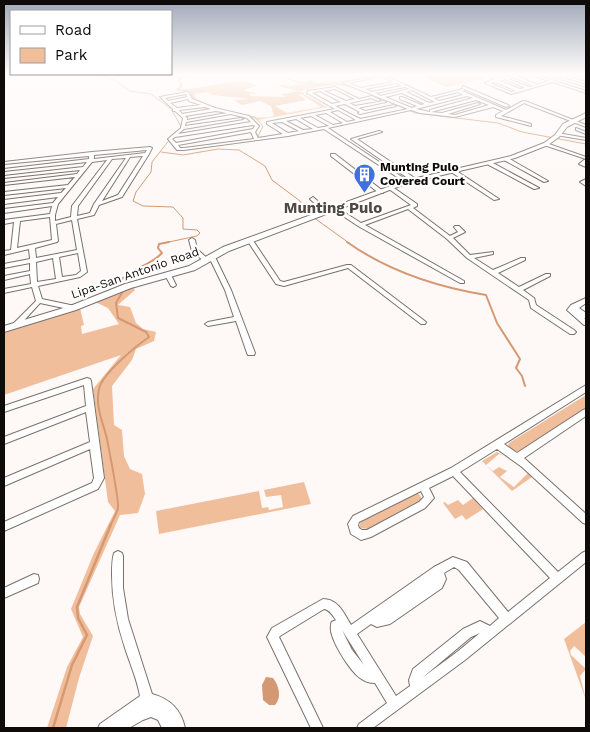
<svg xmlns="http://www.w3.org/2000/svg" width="590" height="732" font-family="'Work Sans',sans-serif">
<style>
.green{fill:#f1be9c;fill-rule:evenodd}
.water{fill:#d49972}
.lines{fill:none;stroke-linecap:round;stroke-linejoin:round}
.stream-far2{stroke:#d49972;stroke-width:1}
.stream-far1{stroke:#d49972;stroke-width:2}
.stream{stroke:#d49972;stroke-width:2.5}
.minor-casing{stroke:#7a716b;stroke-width:2}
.major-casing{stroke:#7a716b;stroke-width:2}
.minor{fill:#fff;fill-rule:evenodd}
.major{fill:#fff;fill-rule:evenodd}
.labels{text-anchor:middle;stroke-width:4.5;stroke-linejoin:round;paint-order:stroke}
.far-poi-label{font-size:12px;font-weight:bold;fill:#0e0b09;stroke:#fff;text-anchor:start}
.far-street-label{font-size:12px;fill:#0e0b09;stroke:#fff}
.far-quarter-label{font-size:15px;font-weight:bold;fill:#504842;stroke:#fff}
</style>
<rect width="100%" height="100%" fill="#fef9f7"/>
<path class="green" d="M185,75H196L181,79L179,83L183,86L180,89C201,91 240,73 256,86L244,90L258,94H249L251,96L285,97L282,94L299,91L277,86L291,83L285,85L291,86L312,80L318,83L361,79L343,83L356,88H354L334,84L300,91L327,107L258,120L211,108L192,98L190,90H175L180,86L177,79ZM207,92L213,95L251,99L234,100L242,105L260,101L271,106L274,116C257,122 210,109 195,97V94ZM298,94H301L321,107L287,113L275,106L306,100Z
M419,75H477L487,78L446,87Z
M133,286L135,290L118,305L130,307L136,323L143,329L156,332L154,341L136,349L132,360L112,386L114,425L122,430L124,456L130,469L142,474L145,494L138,513L120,515L79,607L80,614L93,636L79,678L66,728H47L67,667L83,637L71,609L94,553L115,511L108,502L93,389L121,355L4,395V332L80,308L84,325L81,326L82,334L119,324L108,308L95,302Z
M586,395V408L519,451H515L508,446L509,443Z
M497,452L504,456L499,454L486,465L493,471L499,467L507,471L500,477L514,487L528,473L532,477L512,491L482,461Z
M304,482L311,504L159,534L156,511L259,491L262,508L268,507L269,510L283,507L281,495L266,497L264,490Z
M415,494H419L422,499L368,529L359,528L361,521Z
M473,498L483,509L466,520L462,515L455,519L443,503L445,502L448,505L458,500L463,505Z
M586,622V657L574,646L570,651L571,655L586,669L580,676L586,700L564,639Z"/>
<path class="water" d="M266,677L273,678C279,685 282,698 275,705H269L263,700L262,685Z"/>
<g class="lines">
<path class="stream-far2" d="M92,75L115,80L130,91L151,94L171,109L182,128
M187,75L179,80L182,86L177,90L192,91V98L206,105
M281,75C299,87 327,84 348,85
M385,100L415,113L498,123L522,132L586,144
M249,116L255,117L263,126L257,138
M161,152L183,155L218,149L239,150L265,166L272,180L300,201L306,212L349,243
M164,243L197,236L200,233L197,230L183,229V218L173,207L143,206L133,201L136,192L151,172L152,162L174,134"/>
<path class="stream-far1" d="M347,242C388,271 437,287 486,295L497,323L520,359L516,368L522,376L525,386
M110,526C113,520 117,513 118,508C119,499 109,450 107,439C103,422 95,407 99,389C102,374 136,346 149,337L146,332L118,318L116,303L123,291L120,281C132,268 150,266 162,253L158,248L159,244L169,242"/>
<path class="stream" d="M53,728L72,665L87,635L78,618L77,607L111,524"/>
<defs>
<path id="minor" d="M380,75H384L431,97L463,89L465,90L462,91L506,110L523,101H525L586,125V127L524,103L501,116L531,124V126L496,117V115L503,111L493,107L455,117L420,113L411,110L328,128L408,181V182L406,183L324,129L288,136L184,150H177L168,139L181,128L183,118L175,111H173V109L160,97L187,92L189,93L192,99L215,108L249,116L259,126L255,132L258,138L283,134L267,124V122L335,109L307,93L308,91L335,87L359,99L372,96L380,100L378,101L372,98L349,103L355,106L384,101L386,102L358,108L365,111L394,105L396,106L360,114L358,113L360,112L345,104L335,106L360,119L408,109L343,83ZM382,76L393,82L361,88L349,83ZM396,83L402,86L372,92L365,89ZM405,87L409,89L381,96L375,93ZM335,89L355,99L346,101L324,91ZM412,90L435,102L429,103L406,92ZM320,91L341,102L332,104L312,93ZM458,92L463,95L439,101L434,98ZM402,93L425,104L421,105L402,97H400V99L417,106L412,108L385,97ZM186,94L187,97L168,101L165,98ZM467,96L473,98L430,110V112L416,109ZM188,99L189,101L201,105L177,108L170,103ZM476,100L489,105L455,115L448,114L480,104L478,103L442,113L431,112ZM205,107L211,109L182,114L179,110ZM338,110L356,120L347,122L330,112ZM216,111L227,113L187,120V118L185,116ZM326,113L343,123L333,125L315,115ZM231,114L247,118L251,122L178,134L184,129L243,119L241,118L185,126L186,122ZM311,116L329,126L318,128L300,118ZM296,119L313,129L303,130L286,121ZM282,122L299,131L288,133L272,123ZM253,125L255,126L253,129L176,143L172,139L175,137ZM251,132L254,139L184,148H180L178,145Z
M515,75H519L517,76L537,85L549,81L532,75H536L586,91V93L553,82L511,94L485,83L494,79ZM513,77L534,86L529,87L508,79ZM505,79L525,88L520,89L500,81ZM496,82L516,91L511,92L490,83Z
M549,75H553L586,85V87Z
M567,75H572L586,79V81Z
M463,86L508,105L509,106L506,107L462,88Z
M576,128L586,132V134L576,130Z
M379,131L382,132L357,139L416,179V181H412L351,139Z
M558,133L586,138V140L556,135V134Z
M546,143L586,157V159L544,145V144Z
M150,147L152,148L149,154L122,197L99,205L94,215L77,219L87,272L80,277L38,286L42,299L75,306L76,308L75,310H73L40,303L18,327H14L13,325L14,323L36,301L32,287L4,293V289L31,284L30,274L4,280V276L30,271V263L4,268V264L30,259L29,249L4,255V251L11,250L14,222L4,224V220L50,214L52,206L4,213V209L53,203L58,197L4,204V200L61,193L66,188L4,195V192L68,185L75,177L4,185V183L77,174L80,170L4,178V176L83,167L87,162L4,171V169L89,159V156L4,164V162L92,152ZM147,150L145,153L94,159V155ZM143,156L118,195L102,201L130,157ZM126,158L94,204L90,213L77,216L78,206L112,159ZM107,160L72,206L71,217L55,221V215L58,204L92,162ZM50,217L52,240L17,248L20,221ZM72,220L77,250L36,258L35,248L57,242L58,241L56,224ZM78,253L81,271L76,275L62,277L59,257ZM53,258L56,279L37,282L36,262Z
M331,154H335L383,191V193H379L331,156Z
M504,158H508L548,181L544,182L504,160Z
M584,160H586V163L585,164H586V167L579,164Z
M487,162H491L539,188L534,189L487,164Z
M451,170H455L499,199L494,200L451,172Z
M586,179V186L580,182Z
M391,186L417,204V206L413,208L450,236L458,232L454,227L455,226H459L465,232L453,238L470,255L493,252V254L474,258L493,270L521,258H525V260L498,273L519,287L546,274H550V276L523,290L534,298L536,305L574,330L576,332L574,334H570L531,308L529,300L467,258L447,239L408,209L365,225L464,281V283H460L358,226L331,208L336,207L361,223L411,205L389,189L388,188Z
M313,197L328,210V212H324L311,200L310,199Z
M192,238L195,240L197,249L209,260V262H205L192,251L189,240Z
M250,238L252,239L280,281L284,282L347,265H351L426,322L425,324H421L348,268L284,286L276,284L247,240Z
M212,255L215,257L231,290L255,353L254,355H248L247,353L236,321L208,326L205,324L208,322L234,317L225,290L209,257Z
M168,273L171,275L176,285L175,286L173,287L171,286L165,275Z
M586,298V303L579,308L586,313V318H584L586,320V325H584L567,310L571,305Z
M87,378L90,379L91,381L104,478L98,489L4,531V522L92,483L94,478L90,449L4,486V478L90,442L86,412L4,444V437L86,406L84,385L4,412V406Z
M586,385V392L504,444L517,453L583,410L586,409V416L524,458L586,514V524L583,523L522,467L497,449L460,472L558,572L582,553L586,551V562L465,660L373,728H357L359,724L387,703L375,683C369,683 364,681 360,678C350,671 328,637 331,626C331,621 332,622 336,620C333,616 330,610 324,609L280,636L279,637L323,728H311L267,637L272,628L323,599C338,599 344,613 351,625L434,567L453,557L467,562L508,612L550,578L453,476L429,488L434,498L425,508L371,537L361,540L351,534L348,524L353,516L451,468ZM421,491L424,497L419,502L367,530H362L359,528L358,525L359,522ZM454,567L459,570L499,618L490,626L480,621L463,629L413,669L409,680L410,686L396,696L357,634L371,624L377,627L390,624L442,588L446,579L444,573ZM342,630L364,665L352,650ZM480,633L457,652L422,678L471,637Z
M118,551L122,553L123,556V588L128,619L152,694C170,699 181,709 185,728H162L158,720L151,717L143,720L129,728H98L100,724L140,696C137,679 130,664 125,648C117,624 112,600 112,575C112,568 112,559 114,553Z
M34,574L38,575L39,579L38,583L4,598V588Z"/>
<path id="major" d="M586,113V117L567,127L559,137L548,145L515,158L408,183L229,251L195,270L131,288L76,310L4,332V326L70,306L125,284L189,266L223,247L404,181L511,156L544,143L555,135L563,124Z"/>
</defs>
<use href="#minor" class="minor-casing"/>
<use href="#major" class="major-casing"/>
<use href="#minor" class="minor"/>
<use href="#major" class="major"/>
</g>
<linearGradient id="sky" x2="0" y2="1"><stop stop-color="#a0a9b9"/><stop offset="0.42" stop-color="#fffcfb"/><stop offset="1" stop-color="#fffcfb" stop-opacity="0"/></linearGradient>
<rect width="590" height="177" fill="url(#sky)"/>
<defs>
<symbol id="building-pin" viewBox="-11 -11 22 30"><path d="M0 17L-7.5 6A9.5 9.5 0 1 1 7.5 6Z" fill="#4170e1" stroke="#fff"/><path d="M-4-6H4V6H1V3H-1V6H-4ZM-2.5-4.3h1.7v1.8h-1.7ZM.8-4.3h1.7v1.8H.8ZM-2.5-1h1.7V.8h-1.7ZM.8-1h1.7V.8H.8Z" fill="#fff"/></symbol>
</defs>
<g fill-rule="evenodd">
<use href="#building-pin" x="352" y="162" width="25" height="34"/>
</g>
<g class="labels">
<g class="far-poi-label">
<text x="380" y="171">Munting Pulo<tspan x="380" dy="14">Covered Court</tspan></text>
</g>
<g class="far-street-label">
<text transform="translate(135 273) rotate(-19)" y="4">Lipa-San Antonio Road</text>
</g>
<g class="far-quarter-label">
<text x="333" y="213">Munting Pulo</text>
</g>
</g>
<rect width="590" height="732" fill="none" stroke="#0e0b09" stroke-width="10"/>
<rect x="10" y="10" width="162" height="65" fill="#ffffff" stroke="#9f9d9d"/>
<rect x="20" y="26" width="25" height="8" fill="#ffffff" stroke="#9f9d9d"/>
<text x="55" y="35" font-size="15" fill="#0e0b09">Road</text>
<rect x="20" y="48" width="25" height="15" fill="#f1be9c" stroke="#9f9d9d"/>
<text x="55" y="60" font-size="15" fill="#0e0b09">Park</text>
</svg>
